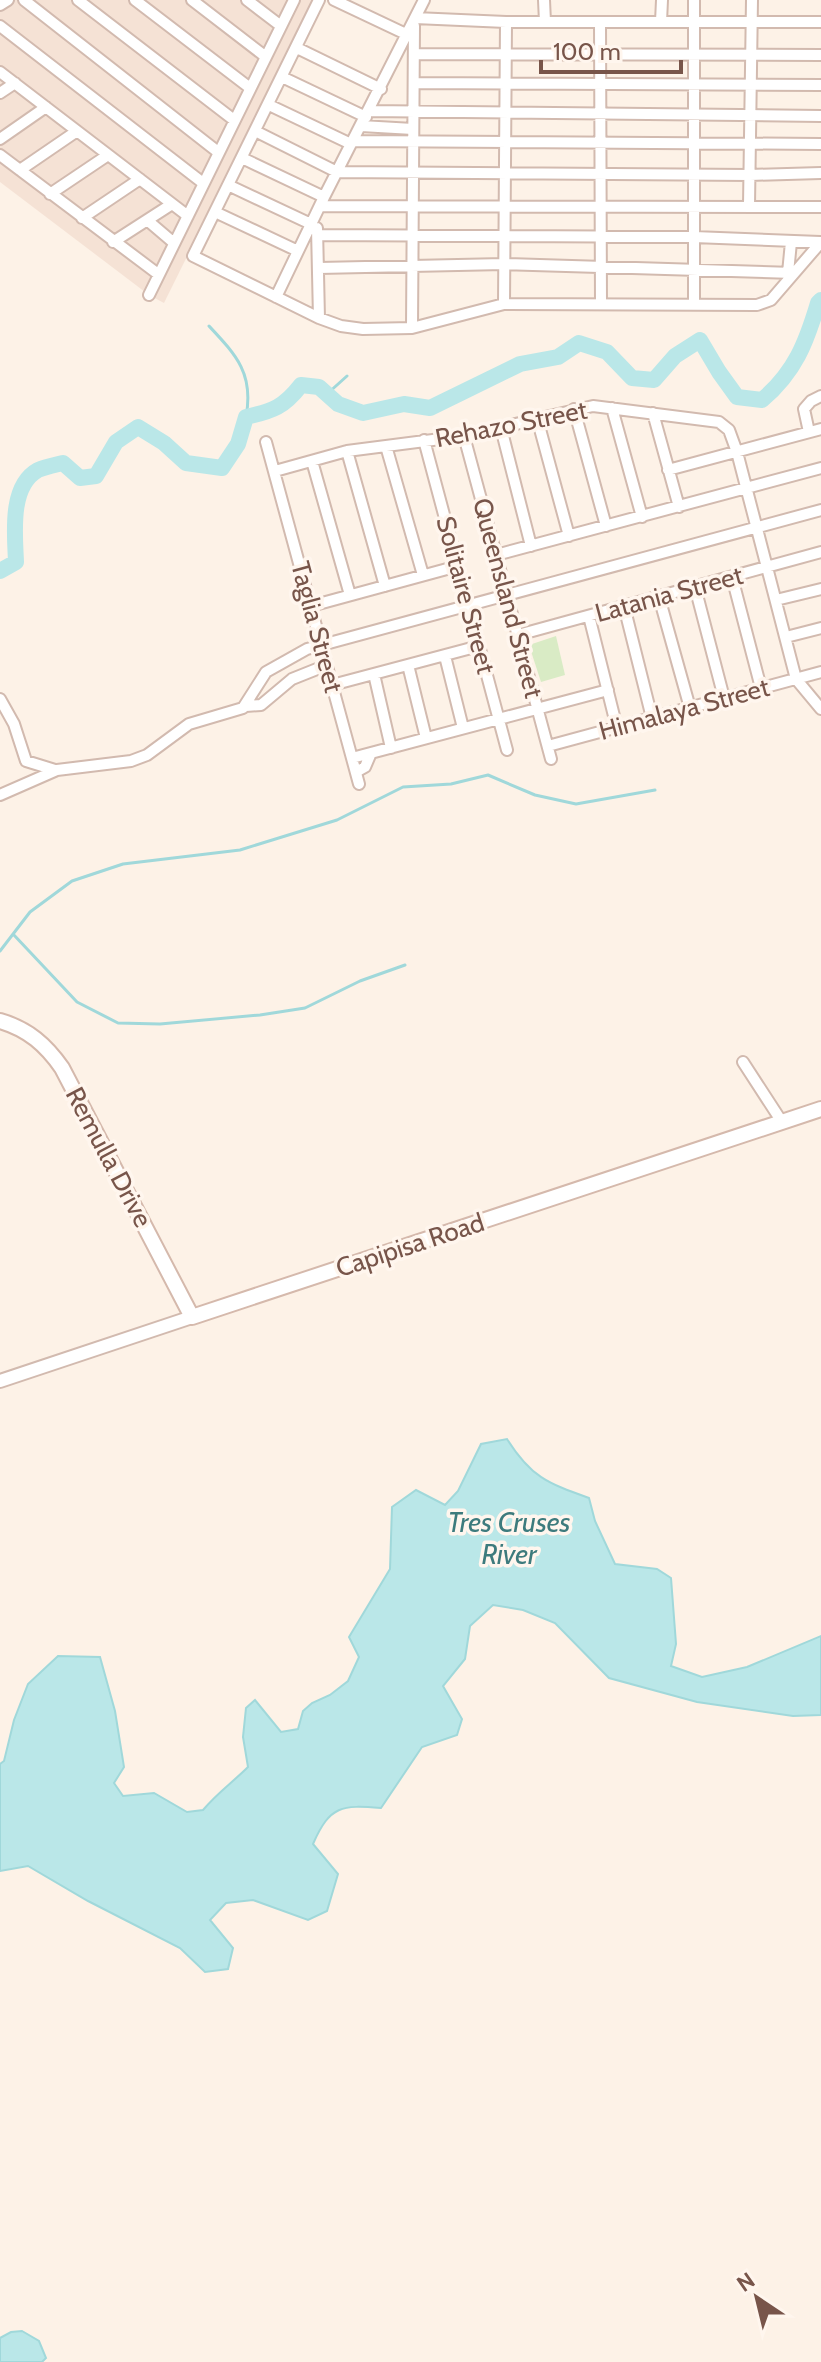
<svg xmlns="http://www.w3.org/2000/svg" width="821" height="2362" font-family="Cabin,sans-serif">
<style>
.residential{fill:#f5e2d5}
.green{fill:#d9ebc5}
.water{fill:#bae7e8;stroke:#a0d8da;stroke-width:2}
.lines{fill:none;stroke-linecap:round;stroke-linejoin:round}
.stream{stroke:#a0d8da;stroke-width:3}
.river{stroke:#bae7e8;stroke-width:16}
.minor-casing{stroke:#d2baaf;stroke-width:14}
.tertiary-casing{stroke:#d2baaf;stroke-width:16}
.secondary-casing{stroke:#d5b9ac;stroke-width:18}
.minor{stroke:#fff;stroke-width:10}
.tertiary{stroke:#fff;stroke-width:12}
.secondary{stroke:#fff;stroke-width:14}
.labels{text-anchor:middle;stroke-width:7;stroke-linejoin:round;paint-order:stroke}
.street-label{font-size:26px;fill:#78554a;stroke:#fff6ee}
.water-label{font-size:28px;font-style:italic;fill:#3d7b7d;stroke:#fff6ee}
</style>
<rect width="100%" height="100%" fill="#fdf2e7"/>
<path class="residential" d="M0,0H314L164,303L149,295L0,182Z"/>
<path class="green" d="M556,636L565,675L541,682L529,645Z"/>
<path class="water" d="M507,1439C531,1477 547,1483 589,1498L595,1521L615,1564L657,1569L671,1578L676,1644L671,1666L702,1677L747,1667L821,1636V1715L793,1716L697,1702L609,1678L555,1623L523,1610L493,1605L470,1626L465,1659L443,1686L462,1719L457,1735L422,1747L381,1808C342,1805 330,1805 313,1844L338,1874L327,1911L308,1920L253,1900L226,1903L210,1920L233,1948L228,1969L205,1972L180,1948L88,1901L28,1866L0,1871V1764L4,1761L14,1720L28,1684L58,1656L100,1657L115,1711L124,1767L114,1783L123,1796L154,1793L187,1812L203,1810C217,1793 233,1782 248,1767L243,1737L246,1708L255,1700L281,1732L298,1729L303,1711L312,1703L330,1695L348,1681L359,1657L349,1637L390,1569L392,1507L416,1490L445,1505L458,1491L481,1444Z
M22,2331L39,2341L46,2358L42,2362H0V2338L11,2332Z"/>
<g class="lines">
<path class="stream" d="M209,326C237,356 254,374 246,417
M327,394L347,376
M13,934L77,1002L118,1023L160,1024L260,1015L305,1008L360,981L405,965
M0,951L30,912L72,881L123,864L240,850L337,820L403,787L451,784L488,775L535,795L576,804L655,790"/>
<path class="river" d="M0,571L16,562C15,535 9,486 38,470C45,467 55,465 63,463L80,478L96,476L116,442L138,427L164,443L186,463L222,468L238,444L246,417C273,411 284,407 301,385L319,387L338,404L363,413L404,404L430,408L520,364L558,357L579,343L607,352L632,378L654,380L675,356L700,340L719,372L737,397L762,400C795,372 806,343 818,303L821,300"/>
<defs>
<path id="minor" d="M24,0L218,152
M78,0L234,120
M135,0L250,88
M192,0L266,57
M247,0L281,26
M319,0L193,256L319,318L341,326L363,329L412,328L504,304L757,305L771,300L821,242
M334,0L408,35
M544,0L545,22
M0,5L8,0
M415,18L506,22H821
M600,22L601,304
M661,22L662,0
M0,26L203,183
M297,48L381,89
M414,54L821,55
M0,72L188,216
M282,77L366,117
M414,83L821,85
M0,93L15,83
M269,105L351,144
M369,111L821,116
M361,126L413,129
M255,131L337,172L750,175L821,173
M0,139L46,107
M353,141L821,144
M0,155L158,274
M242,158L324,197
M20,170L77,131
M228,185L311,224
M50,194L108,155
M749,205L752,0
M320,206L821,207
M215,212L298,251
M82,218L140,179
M147,220L174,243
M317,228L319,318
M318,235L694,237L820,242
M113,242L172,204
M319,268L504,264L793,273
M788,273L791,242
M149,295L294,0
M276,297L324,197L424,0
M504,304L506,22
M694,304V0
M412,328L414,26
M612,408L642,517
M574,409L606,526
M653,413L679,507
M537,418L569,536
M501,428L531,546
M809,432L804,409L811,401L821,396
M464,436L551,759
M424,440L507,750
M266,442L359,784
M386,446L423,575
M347,451L385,586
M312,461L350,595
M668,470L821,429
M275,471L347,451L464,436L593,406L719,422L729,430L737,452L796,679L821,709
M496,555L821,468
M732,577L761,688
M695,587L724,698
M659,597L690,708
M776,600L821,589
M311,606L458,566
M624,606L652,718
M589,616L617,728
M518,635L821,552
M786,637L821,628
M445,656L463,728
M408,665L426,738
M374,674L391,748
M332,685L479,646
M0,699L14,724L26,761L55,770
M246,706L261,705L292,679L327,665
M548,746L821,672
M352,758L608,690
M356,772L365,767L371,753
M0,795L57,770L131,761L147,755L189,724L243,708L266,672L307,649L821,510
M743,1062L782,1122"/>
<path id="tertiary" d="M0,1381L192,1317"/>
<path id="secondary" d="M0,1021C28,1029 46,1045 62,1068L192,1317L821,1109"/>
</defs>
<use href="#minor" class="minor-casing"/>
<use href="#tertiary" class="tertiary-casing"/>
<use href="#secondary" class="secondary-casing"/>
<use href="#minor" class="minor"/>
<use href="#tertiary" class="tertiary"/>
<use href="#secondary" class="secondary"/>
</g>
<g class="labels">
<g class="street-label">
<text transform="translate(511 424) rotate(-11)" y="9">Rehazo Street</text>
<text transform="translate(669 594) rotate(-15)" y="9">Latania Street</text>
<text transform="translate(466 595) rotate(75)" y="9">Solitaire Street</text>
<text transform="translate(508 598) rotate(75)" y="9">Queensland Street</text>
<text transform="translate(317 627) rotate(75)" y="9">Taglia Street</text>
<text transform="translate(684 709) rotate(-15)" y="9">Himalaya Street</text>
<text transform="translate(109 1157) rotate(62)" y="9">Remulla Drive</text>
<text transform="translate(410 1245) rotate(-18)" y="9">Capipisa Road</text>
</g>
<g class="water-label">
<text x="509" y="1532">Tres Cruses<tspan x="509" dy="32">River</tspan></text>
</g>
</g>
<g transform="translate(757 2298) rotate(325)" stroke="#fff6ee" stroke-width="6" paint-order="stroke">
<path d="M0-6L14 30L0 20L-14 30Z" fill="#78554a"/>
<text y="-12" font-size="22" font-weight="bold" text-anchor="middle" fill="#78554a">N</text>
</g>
<path d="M541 60v12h140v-12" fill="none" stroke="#78554a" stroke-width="4"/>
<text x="553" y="60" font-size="24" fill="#78554a" stroke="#fff6ee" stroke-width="6" paint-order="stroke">100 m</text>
</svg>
